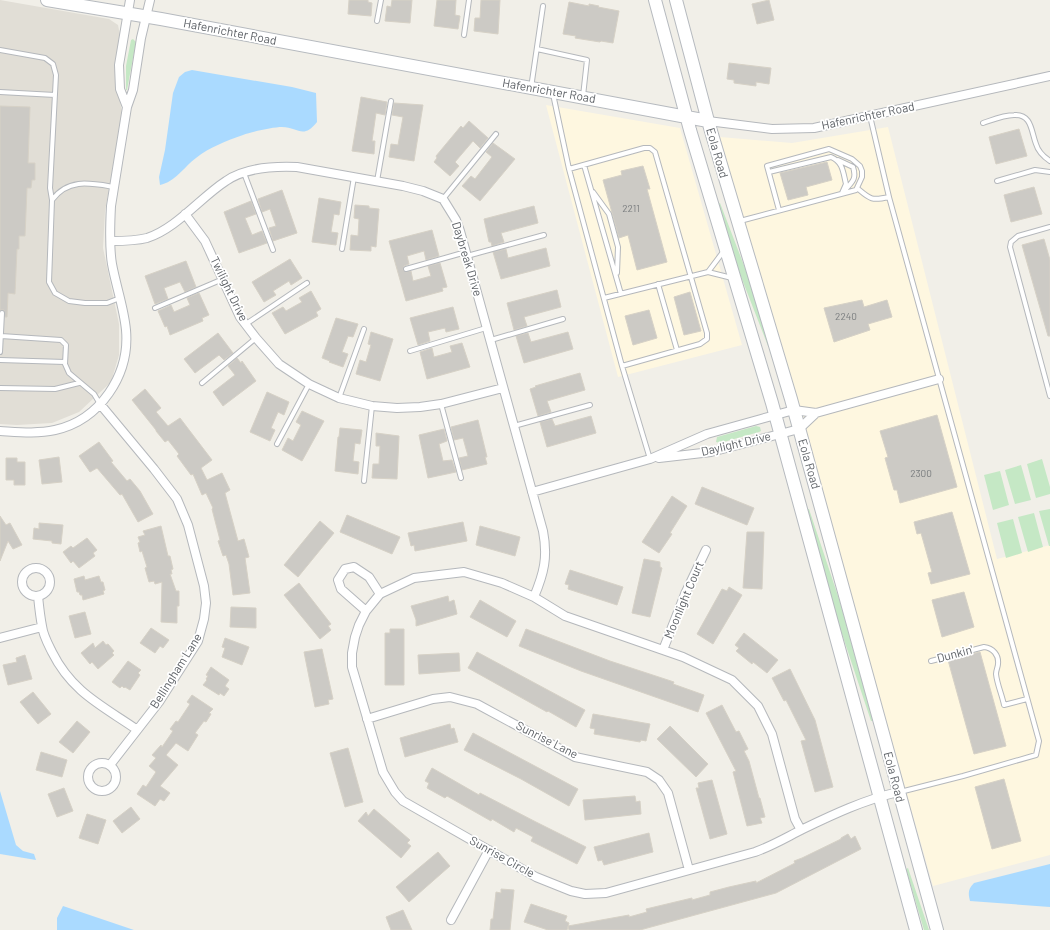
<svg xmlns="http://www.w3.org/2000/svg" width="1050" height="930" font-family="Barlow,sans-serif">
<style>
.commercial{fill:#fef7e0}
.education{fill:#e1ded6}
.green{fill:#c5e8c5}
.water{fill:#aadaff}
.building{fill:#cccac5;stroke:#d6d1c6}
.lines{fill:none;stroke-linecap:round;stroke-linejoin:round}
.lane-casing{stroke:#b5b8bc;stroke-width:6}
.street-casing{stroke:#b5b8bc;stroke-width:10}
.secondary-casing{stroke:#b6babf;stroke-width:14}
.lane{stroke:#fff;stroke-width:4}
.street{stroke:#fff;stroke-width:8}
.secondary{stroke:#fff;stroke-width:12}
.labels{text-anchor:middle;stroke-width:3.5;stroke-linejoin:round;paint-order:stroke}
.number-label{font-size:10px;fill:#7a7d7f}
.street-label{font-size:12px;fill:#5f6368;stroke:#fff}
</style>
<rect width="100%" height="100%" fill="#f1efe8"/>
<path class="commercial" d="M546,105L680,128L742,345L618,377Z
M888,127L997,559L1050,545V855L933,886L720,137L792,143Z"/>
<path class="education" d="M0,0L109,19L118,25L120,35L115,62L122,115L105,211L103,248L119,324V355L111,382L79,412L52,423L17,425L0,424Z"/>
<path class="green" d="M133,39L136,42L127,90H126V66L131,40Z
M720,203L750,281L769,346H768L738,269L718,204Z
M756,426L760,427L761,431L759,432L720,443L716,442L717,437Z
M1042,459L1050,487V494L1036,498L1027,464Z
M1021,465L1031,500L1015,504L1005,470Z
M1000,471L1009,505L993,510L984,475Z
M807,509H809L840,602L873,721H871L837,619Z
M1050,509V546H1049L1039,511Z
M1034,513L1043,547L1028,552L1018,517Z
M1013,519L1022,553L1006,558L997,523Z
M908,868L929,930H924L906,869Z"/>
<path class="water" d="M192,70L292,87L316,93L317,122C303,140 298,127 282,127C273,127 251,132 243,135C226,141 210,147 196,158C184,167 175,182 160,185L159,177L165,150L173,93L179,77L185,72Z
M0,791L16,845L23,851L34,854L36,860L0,854Z
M1050,864V907L970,901C968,893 968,889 974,883Z
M63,906L134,930H57V918Z"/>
<path class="building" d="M349,0H368V2L372,3L371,16L348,14Z
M392,0H412L410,23L385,21L387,6L391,7Z
M437,0H456L455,15L460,16L458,29L434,26Z
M481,0H500L498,34L474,31L475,18H480Z
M769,0L774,20L757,24L752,4Z
M569,2L589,6V4L599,6L598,7L619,11L613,43L601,41L600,42L575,38L576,36L563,34Z
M729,63L771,68L769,84L756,82V86L734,83V80L727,79Z
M361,97L387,102L385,115L376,113L372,141H375L374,154L352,151Z
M394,103L423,105L414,161L389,157L391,144L398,145L403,117L392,115Z
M0,106L30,107L28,163H35V180H32L31,188H27L25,236H19V249H17L15,294L8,293L7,317H5L4,310H0Z
M469,121L488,138L480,148L473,141L455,162L459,166L450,176L434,162L437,158L436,156L461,126L463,128Z
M1019,129L1027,156L996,164L989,137Z
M493,143L515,159L480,201L462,186L471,176L475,179L492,157L486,152Z
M827,162L832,180L806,187L808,195L788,200L780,173Z
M643,166L650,189H647L667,262L637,270L628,235L619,238L603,180L622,175L621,171Z
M1034,187L1042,214L1011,222L1004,195Z
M282,190L297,233L273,241L269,228L276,226L270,209L262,212L258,199Z
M319,198L341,202L339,215L334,214L331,232L338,233L336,245L312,242Z
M251,201L256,214L245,218L252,235L262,231L267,243L239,253L224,212Z
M355,205L369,206V208L379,209L376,247L371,246V251L350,250L351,235L358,236L359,219L354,218Z
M534,206L538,223L501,233L504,242L492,246L491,242H489L484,219Z
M432,230L439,256L426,260L424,251L407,256L409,264L404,266L403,270L406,272L411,271L413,281L431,276L428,266L440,263L447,287L442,288L443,291L406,301L389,241Z
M1044,239L1050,260V336H1048L1022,245Z
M546,248L550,266L501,279L493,252L506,249L508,258Z
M290,259L302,278L291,285L289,281L273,291L276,295L264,302L252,282Z
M186,261L196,287L185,292L180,282L164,288L168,299L155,304L145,276Z
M557,290L561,307L524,317L527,326L514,330L507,303Z
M311,291L321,309L316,312L318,316L285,334L272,313L283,307L286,311L302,302L299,298Z
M690,292L701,331L684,335L674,297Z
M199,293L209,315L202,318L203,321L170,335L167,326L165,327L158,311L171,305L174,312L190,305L187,298Z
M862,300L864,307L887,300L892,317L868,324L870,330L834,342L824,308Z
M453,307L459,329L446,332L445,328L428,332L430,341L418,345L410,318Z
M649,310L657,338L633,345L625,316Z
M336,318L358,324L353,337L348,336L342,352L348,354L343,367L329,362L330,361L322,358Z
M371,332L393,339L380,381L356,374L360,360L366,362L371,345L368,344Z
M568,332L573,349L524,363L516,336L528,333L531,342Z
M218,333L233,353L224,360L219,355L195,373L184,359Z
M462,343L470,367L427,379L420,352L432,348L434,357L452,352L450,346Z
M237,358L241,363L242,361L256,381L223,406L213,392L235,375L228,366Z
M580,373L585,390L547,401L551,412L538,416L530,389L536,387L535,386Z
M145,389L161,408L156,412L168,426L180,418L212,460L201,468L207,480L222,473L230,490L225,493L238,541L244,539L249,557L245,558L250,593L233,595L229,564L226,555L223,556L218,541L220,540L212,509L213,508L206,493L202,495L193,474L191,475L177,456L179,454L168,440L165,442L156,431V430L132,400Z
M267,392L289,402L284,415L278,412L271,428L275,430L270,441L250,432Z
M302,411L324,421L302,461L282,450L288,438L293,441L301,425L296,422Z
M937,415L957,487L900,503L897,490H894L885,458L888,457L880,431Z
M591,416L596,433L547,447L540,422L552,419L555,426Z
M478,420L487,457H485L487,464L462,470L459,458L468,456L463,438L454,440L451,427Z
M340,428L362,430L360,444L355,443L353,461L359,462L358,474L335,471L338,437H339Z
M444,429L447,441L439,444L443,461L452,460L456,472L428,478L419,435Z
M376,433L399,436L397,479L372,478L373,464H379L380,446H376Z
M99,442L113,461L111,462L127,481L130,479L140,491L153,514L138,522L122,494L120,495L97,468L90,472L79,456Z
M59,457L62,482L42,484L39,460Z
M6,458H17V462H25V485H14V480H6Z
M702,487L754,508L747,525L695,504Z
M672,496L687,506L670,533L672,534L659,553L642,542Z
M952,512L970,574L931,584L928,573L932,572L921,533L917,534L914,522Z
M347,515L400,537L392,554L340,532Z
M0,516L6,525L10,523L22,545L13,549L8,541L0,561Z
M320,521L334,533L298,577L284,565Z
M463,522L467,541L415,551L414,545L411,546L408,533Z
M39,523L63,525L61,544L52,543V541L33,539L34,528L39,529Z
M161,526L168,556H170L173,569L171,570L172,574H170L176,591H179V606H177V623L161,622L162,582L155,584L154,581L149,582L145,568L147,567L142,551L140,552L138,543L140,542L138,537L145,535L143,531Z
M480,526L520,537L515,556L476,545Z
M747,532H764L762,589L743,588Z
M87,538L97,550L93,553L95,556L79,568L73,561L71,563L63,552L71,546L73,548Z
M644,559L660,562V567L662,568L650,617L632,613Z
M570,570L623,587L617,605L568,589L569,585L565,584Z
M84,576L85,580L99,576L101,582H103L105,590L103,591L104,594L83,600L82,595H80L79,592H77L74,579Z
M299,583L331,624L328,626L331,630L320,639L284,595Z
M729,587L742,595L713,644L697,634L722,589L727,591Z
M964,592L974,627L942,637L932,600Z
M448,596L449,602L454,600L457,614L416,626V620L411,606Z
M480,600L516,621L507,637L470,617Z
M231,607L256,608V628L230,627Z
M85,612L91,634L75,638L69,616Z
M151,628L169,640L163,648L160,646L155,653L140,643Z
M390,629H404V685H385V633H390Z
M526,629L610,661L674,682L673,684L704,695L698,712L581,671L519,646Z
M744,633L778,660L767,673L753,662L752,664L736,651L739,648L735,645Z
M225,638L249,647L242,665L222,657L225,648L222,647Z
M103,641L106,645L108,644L114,651L112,653L114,655L98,669L92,662L90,664L81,653L93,643L95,648Z
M322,649L333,699L328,700L329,704L315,707L304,652Z
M477,652L585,710L576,727L548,711L547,712L468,668Z
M980,652L1006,746L974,754L948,660Z
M459,653L460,671L419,674L418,655Z
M25,655L32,679L8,685L3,665L17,662L16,658Z
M128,661L141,670L138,673L140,675L130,690L125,687L124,688L122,686L120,688L112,682Z
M211,667L229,680L225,686L229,689L224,696L220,693L219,695L203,685L207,680L206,679L208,676L206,675Z
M790,669L815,720L833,787L815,792L801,741L806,740L786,700L784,701L772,678Z
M33,692L51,714L38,724L20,702Z
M192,695L213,709L209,713L211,714L206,722L204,721L195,733L198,735L188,751L176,743L166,755L178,765L160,786L170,793L164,801L160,799L155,806L137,794L143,785L146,787L156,772L149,766L156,758L152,755L161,745L162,747L173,731L170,729L176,721L178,722L190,704L187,702Z
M722,705L736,732L739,731L748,749L744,751L749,761L759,798H760L765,817L760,818L762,823L747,826L733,772L736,771L706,713Z
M593,714L650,724L646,741L641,740L640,742L594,734L595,729L590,728Z
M77,721L90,732L73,753L59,742Z
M450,724L451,729L454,728L458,742L405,757L400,738Z
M670,726L708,764L696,777L657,739Z
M473,733L578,789L569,806L521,779L464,750Z
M348,748L363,802L345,807L330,753Z
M41,752L67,760L62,777L36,770Z
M432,768L479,795L480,793L536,822L586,847L577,864L531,841L533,837L516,828L514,832L492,819L491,821L447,796L445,798L427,788L429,783L425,781Z
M1004,779L1021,841L992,849L975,787Z
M712,780L727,834L710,839L696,788H699L698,783Z
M64,788L73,811L57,817L48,794Z
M635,796L636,802L640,801L641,814L585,820L583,800Z
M131,807L140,819L122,833L113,821Z
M374,809L410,840L407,843L411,846L401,858L358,821L366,812L368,816Z
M87,814L106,820L98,844L79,838Z
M649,833L653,852L604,865L602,860L598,861L594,847Z
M848,834L851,839L855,836L861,849L776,893L640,930H569L568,926L629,915V917L647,912L646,909L692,898V900L710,895V892L729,887L756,881V883L795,863L794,861L802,858L841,839V838Z
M438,852L450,866L409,902L396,887Z
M501,889L514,890L510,930H490L491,919H493L496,892L501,893Z
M531,904L567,916L565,921L569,923L567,930H548L524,922Z
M403,910L412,930H391L386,917Z"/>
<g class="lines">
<defs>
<path id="lane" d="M377,21L381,0
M464,35L469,0
M537,49L587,60L583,96
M0,50L45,58L53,64L56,75L50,188L52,200
M531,88L543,6
M0,92L55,95
M553,94L569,169L622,366L650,459
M870,116L889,197L1039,741L1036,755L963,776L900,792
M983,123C992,120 1004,115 1014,115C1032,114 1031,131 1036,144C1038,151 1044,157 1050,161
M838,160L853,167C857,179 852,182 845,190
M584,165L621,294
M569,169L644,148H650L655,152L707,333V339L700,344L622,366
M769,172L831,157C843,162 843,172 846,184L842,193
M244,173L273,250
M377,181L391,101
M997,181L1035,170L1050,172
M114,187C90,183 68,178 52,200L49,282L55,293L69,301L85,303H107L120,298
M857,188C870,199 871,201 889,197
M593,192L609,214L618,247L617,273
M443,199L496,134
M740,221L856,190L862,177V171L860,166L852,159L829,149L767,166L779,210
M1050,227L1018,236L1011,242L1010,247L1050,396
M342,249L354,177
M467,256L544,235
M406,269L466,252
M708,272L723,252
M658,284L677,350
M604,298L708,272L732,278
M155,308L223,279
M246,324L307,283
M1,336L61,340L66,345L65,364L69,373L94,394L100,404
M491,340L563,319
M410,351L486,328
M0,352L2,313
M0,360L65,362
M202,383L256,338
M0,388L55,389L79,383
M339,398L364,329
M441,404L461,478
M514,426L590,405
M277,444L309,384
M364,481L372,406
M931,661L984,647C993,648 999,655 998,664C998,667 996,670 996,674C997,684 1002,695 1004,705L1027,699"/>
<path id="street" d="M127,107L120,89L119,65L130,0
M708,121L772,129L814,128L1050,76
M185,214L205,241L240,317L256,338L279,364L309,384L339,398L372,406L397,408L420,407L441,404L503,388
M111,241C123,241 135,241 147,238C176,229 201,197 226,181C246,167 274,166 297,167L403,186L423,191L443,199L456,220L460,231L543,531C548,557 544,573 534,597
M100,404L154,469L177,499L188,525L204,586L206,603L204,619L198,641L159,702L110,765
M0,431C18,432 37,434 55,430C100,420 130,375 126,330C124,308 116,286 112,264C109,246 110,225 111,206L127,107L133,90L141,38L150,0
M659,458L711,452L780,434L799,429L816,413
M532,492L650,459L707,434L761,419L794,410L816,413L939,379
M22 582a14 14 0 1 1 28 0a14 14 0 1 1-28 0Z
M38,596C39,606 40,616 42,626C43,635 48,644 52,652C72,692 101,705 136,729
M366,611L341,589L338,580L345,569L354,567L369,577L380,594
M0,638L42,627
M663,650L685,594L706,550
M367,719L433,699L450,697L477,704L575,757L647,772L659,780L668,793L689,870
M88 777a14 14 0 1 1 28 0a14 14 0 1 1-28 0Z
M801,830L795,819L772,734L758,706L732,680L683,657L565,616L534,597L502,583L464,572L414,578L380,594L366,611L359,625L355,637L352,653V667L383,772L395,792L403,801L536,877L571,891L585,894L606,893L755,852C772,846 787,837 803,829C834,814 864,800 898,792
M451,920L489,850"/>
<path id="secondary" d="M47,0L161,19L708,121
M655,0L690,130L772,403L916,930
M676,0L708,121L791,399L937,930"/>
</defs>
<use href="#lane" class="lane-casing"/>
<use href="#street" class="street-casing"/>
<use href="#secondary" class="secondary-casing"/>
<use href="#lane" class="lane"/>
<use href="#street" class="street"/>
<use href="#secondary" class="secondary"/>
</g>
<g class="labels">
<g class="number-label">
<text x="631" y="212">2211</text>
<text x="846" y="320">2240</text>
<text x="921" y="477">2300</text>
</g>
<g class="street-label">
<text transform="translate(230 32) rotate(11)" y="4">Hafenrichter Road</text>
<text transform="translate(549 91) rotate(10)" y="4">Hafenrichter Road</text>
<text transform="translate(868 116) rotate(-12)" y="4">Hafenrichter Road</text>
<text transform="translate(717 153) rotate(74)" y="4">Eola Road</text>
<text transform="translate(467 259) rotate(73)" y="4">Daybreak Drive</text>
<text transform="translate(229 289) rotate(64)" y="4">Twilight Drive</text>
<text transform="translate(736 444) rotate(-13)" y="4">Daylight Drive</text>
<text transform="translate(809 464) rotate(74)" y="4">Eola Road</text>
<text transform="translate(684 600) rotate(-67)" y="4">Moonlight Court</text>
<text transform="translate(955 654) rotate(-15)" y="4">Dunkin'</text>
<text transform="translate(176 671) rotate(-58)" y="4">Bellingham Lane</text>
<text transform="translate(547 740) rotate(27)" y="4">Sunrise Lane</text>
<text transform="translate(894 777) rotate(75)" y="4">Eola Road</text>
<text transform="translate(502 857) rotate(29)" y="4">Sunrise Circle</text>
</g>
</g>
</svg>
